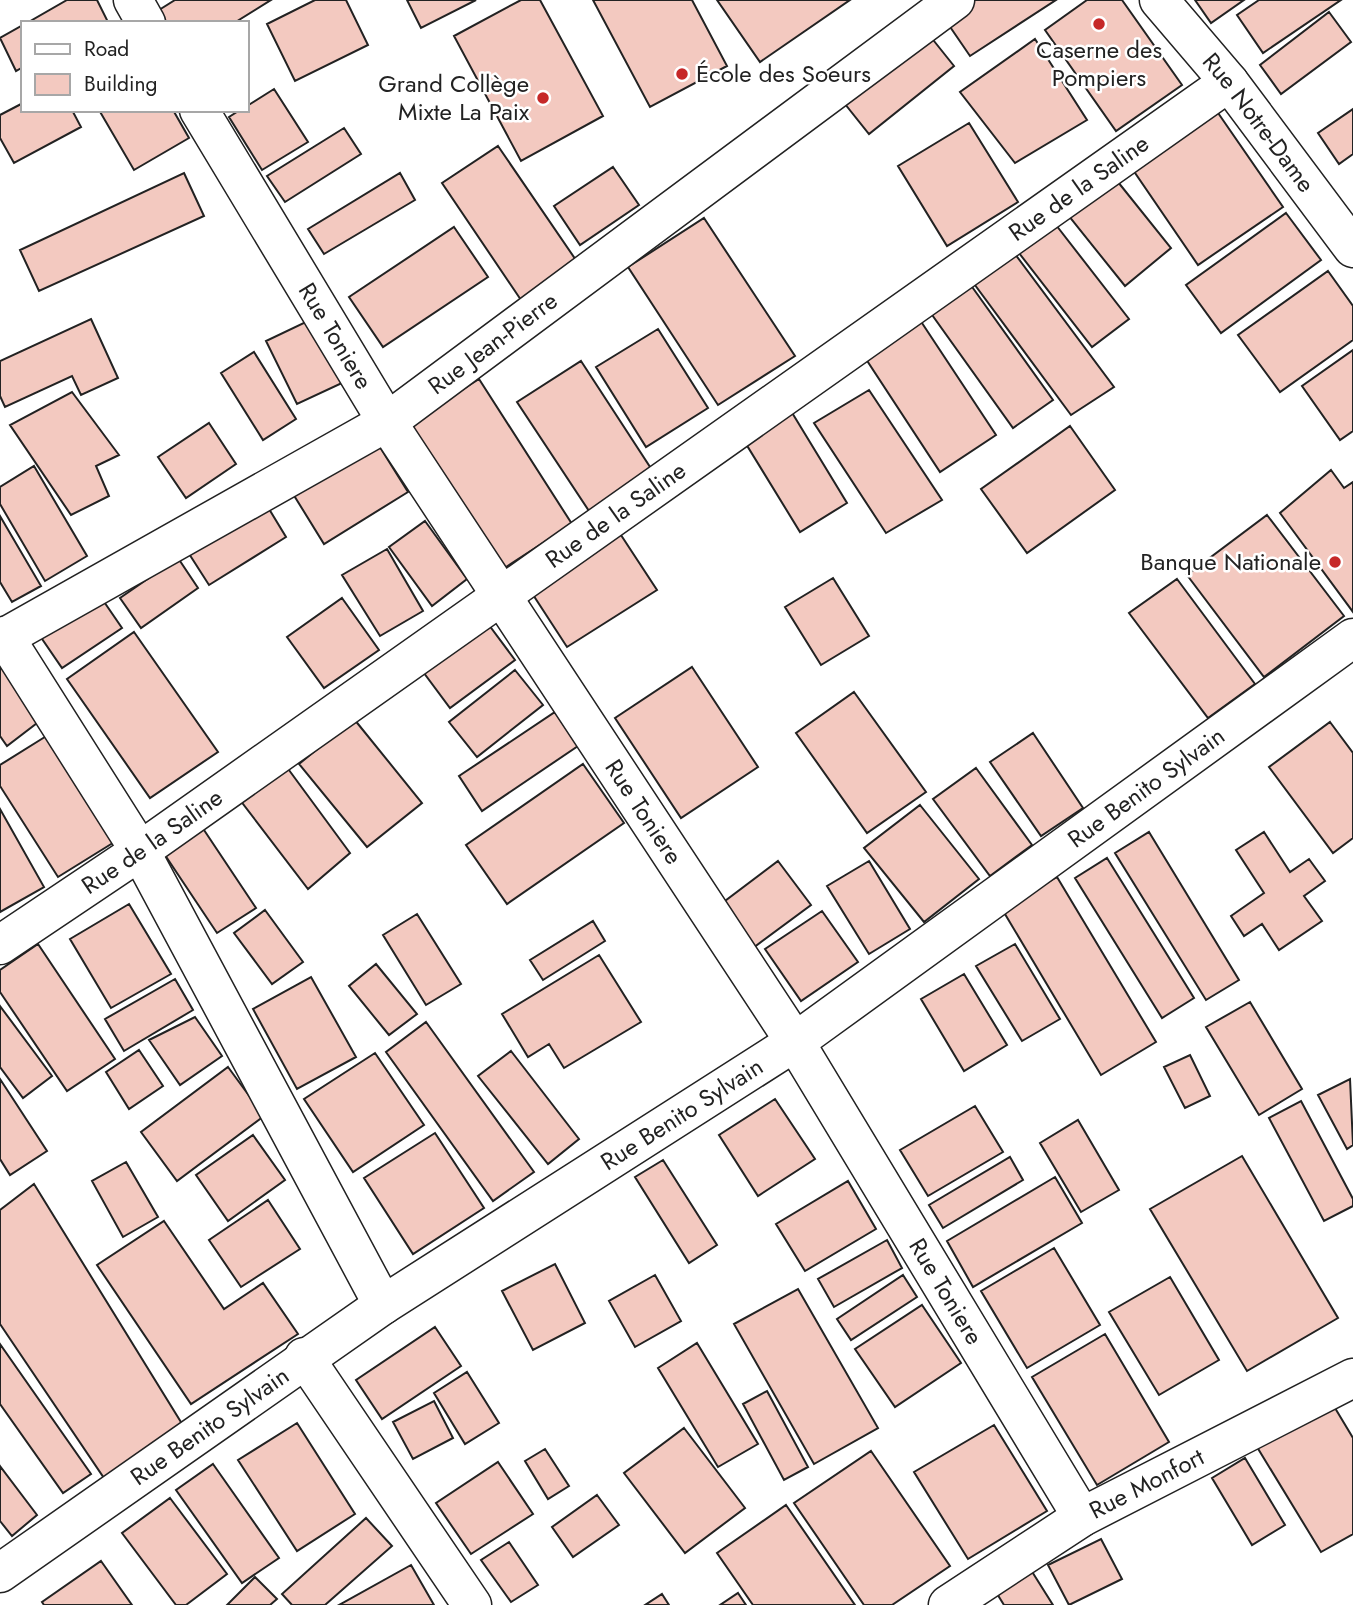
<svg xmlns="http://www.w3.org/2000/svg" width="1353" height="1605" font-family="Jost,sans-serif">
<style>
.building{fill:#f3c9c0;stroke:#222;stroke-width:2}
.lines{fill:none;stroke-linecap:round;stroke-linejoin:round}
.minor-casing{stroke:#222;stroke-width:41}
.secondary-casing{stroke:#222;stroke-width:41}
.primary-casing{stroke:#222;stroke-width:41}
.minor{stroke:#fff;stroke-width:38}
.secondary{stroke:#fff;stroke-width:38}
.primary{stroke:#fff;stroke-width:38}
.poi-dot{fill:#c62828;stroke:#fff;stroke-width:2.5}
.labels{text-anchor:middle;stroke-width:5;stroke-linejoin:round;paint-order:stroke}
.poi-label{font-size:24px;fill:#222;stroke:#fff;text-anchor:end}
.street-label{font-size:24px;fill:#222;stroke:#fff}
</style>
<rect width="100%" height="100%" fill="#fff"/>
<path class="building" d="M67,0H97L107,20L102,23H27Z
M175,0H271L234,23H167L159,10Z
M315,0H346L368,45L295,81L267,24Z
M407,0H476L421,28Z
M521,0H540L603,116L521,161L454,36Z
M593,0H692L727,66L650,107Z
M717,0H850L760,62Z
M971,0H1056L970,56L944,18Z
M1087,0H1122L1182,85L1116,131L1045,30Z
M1195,0H1244L1211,23Z
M1259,0H1341L1263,53L1237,15Z
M1329,12L1351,42L1281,94L1260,65Z
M23,25V67L16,71L0,38Z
M926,31L954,66L869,134L841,99Z
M1035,39L1087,120L1015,163L960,92Z
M274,89L308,142L262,170L229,117L240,110H247V106Z
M23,103V110H72L81,127L14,163L0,138V115Z
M1353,109V154L1339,164L1318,133Z
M99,110H173L189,138L134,170Z
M1216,110L1283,207L1198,265L1131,167Z
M969,123L1018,202L947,246L898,166Z
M344,128L361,154L285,202L267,176Z
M498,146L580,266L523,303L442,183Z
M613,167L639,205L580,245L554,206Z
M184,173L204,216L39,291L20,250Z
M400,173L415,200L324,254L308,229Z
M1114,177L1171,248L1125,286L1068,215Z
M1286,213L1321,260L1221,333L1186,285Z
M704,218L795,356L718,405L628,267Z
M1056,225L1129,319L1092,347L1019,253Z
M454,227L488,277L383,347L349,297Z
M1012,250L1114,387L1071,415L972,281Z
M1328,271L1353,306V340L1280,392L1238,335Z
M970,284L1053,400L1013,428L930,312Z
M91,319L118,378L81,395L72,376L5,407L0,396V361Z
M312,319L342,383L297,404L266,341Z
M920,320L996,435L940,472L864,356Z
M658,329L708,408L646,447L596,367Z
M1353,350V431L1340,440L1302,386Z
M254,352L296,419L263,440L221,373Z
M581,361L652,470L589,511L517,402Z
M479,379L572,524L503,569L409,424Z
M869,390L942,500L886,533L814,423Z
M72,392L119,455L96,466L109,496L71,515L10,425Z
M791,411L847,503L800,532L743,439Z
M209,423L236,464L186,498L158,457Z
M1070,426L1115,490L1027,553L981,489Z
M373,436L408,492L324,544L290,489Z
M34,466L87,556L45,581L0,504V487Z
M1331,470L1344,488L1353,482V612L1280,513Z
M263,499L286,537L209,585L186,549Z
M1267,515L1344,616L1264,677L1187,575Z
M0,516L41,586L12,602L0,582Z
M425,521L467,579L432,606L389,547Z
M617,529L657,590L567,647L528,587Z
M387,549L423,611L380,636L342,575Z
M178,558L198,588L141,628L120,598Z
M833,578L869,636L821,665L785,607Z
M1177,579L1255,684L1208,718L1129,613Z
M98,593L122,628L62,668L38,633Z
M342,598L379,650L324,688L287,637Z
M483,617L515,660L450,708L418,665Z
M134,632L218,752L150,798L67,679Z
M0,654L41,720L7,746L0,736Z
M692,667L758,767L681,818L615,718Z
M515,670L543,705L477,757L449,722Z
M854,692L926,792L867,833L796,733Z
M555,712L578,746L482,811L459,776Z
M354,719L422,803L367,847L299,764Z
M1330,722L1353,753V838L1333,853L1269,767Z
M1033,733L1083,808L1041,836L990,762Z
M48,735L116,841L58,877L0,786V765Z
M583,764L624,823L507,904L466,845Z
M286,766L350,853L308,889L240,800Z
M976,768L1032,845L990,876L933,799Z
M920,805L979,879L924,922L864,848Z
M0,809L44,887L0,912Z
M202,827L256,908L217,933L163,852Z
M1149,832L1239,980L1206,1000L1115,853Z
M1264,832L1290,872L1309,859L1325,881L1304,896L1322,921L1279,950L1262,924L1244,936L1231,916L1264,893L1236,850Z
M1107,858L1194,998L1162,1018L1075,878Z
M778,861L811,905L753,948L721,904Z
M869,861L910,929L869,954L827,886Z
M1057,877L1156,1042L1101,1075L1002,909Z
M129,904L171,974L111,1008L70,939Z
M265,910L303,962L272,984L234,933Z
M822,911L858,962L801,1001L765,949Z
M417,914L461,984L426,1005L383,935Z
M593,921L605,941L543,980L530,960Z
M38,944L115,1059L67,1091L0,992V970Z
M1015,944L1060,1019L1022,1041L976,966Z
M599,955L641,1022L564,1068L549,1044L528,1057L502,1014Z
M376,964L417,1014L389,1035L349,986Z
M964,974L1007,1045L964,1071L921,999Z
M311,977L356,1057L297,1089L253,1009Z
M175,979L193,1010L124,1051L105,1019Z
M1250,1002L1302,1089L1259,1115L1206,1027Z
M0,1006L52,1076L23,1098L0,1067Z
M195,1017L222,1056L180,1085L149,1040Z
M426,1022L534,1172L493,1201L386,1052Z
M139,1050L163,1086L129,1109L106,1072Z
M511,1051L579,1139L548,1164L478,1076Z
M375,1053L424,1125L353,1172L304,1099Z
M1190,1055L1210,1096L1185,1108L1164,1067Z
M228,1067L264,1116L177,1181L141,1132Z
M0,1079L47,1151L10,1175L0,1159Z
M1350,1079L1353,1145L1347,1149L1318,1095Z
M775,1099L815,1159L758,1196L719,1135Z
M1301,1101L1353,1199V1206L1324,1221L1269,1118Z
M975,1106L1003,1152L928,1196L900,1150Z
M1078,1120L1119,1190L1081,1212L1040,1143Z
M435,1133L484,1208L413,1254L364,1178Z
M253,1135L285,1180L228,1221L196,1175Z
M1242,1156L1338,1318L1247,1371L1150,1209Z
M1010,1157L1023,1180L943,1228L929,1205Z
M663,1160L717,1245L689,1263L635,1177Z
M126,1162L158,1217L123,1237L92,1181Z
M1055,1177L1082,1223L973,1287L947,1241Z
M848,1181L876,1229L805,1271L776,1224Z
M34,1184L184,1427L106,1481L0,1324V1210Z
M268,1200L300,1249L241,1287L209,1240Z
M164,1221L224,1309L263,1283L298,1334L191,1404L97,1265Z
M887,1240L902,1268L834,1307L818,1279Z
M1054,1248L1100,1325L1027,1368L981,1291Z
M555,1264L585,1323L533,1350L502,1291Z
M655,1275L681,1321L635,1347L609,1301Z
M903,1275L917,1297L851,1340L837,1319Z
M1170,1277L1219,1360L1159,1395L1109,1312Z
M798,1289L878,1428L814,1464L734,1324Z
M922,1305L961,1363L895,1407L855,1349Z
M435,1327L461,1366L382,1419L356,1380Z
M1105,1334L1169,1442L1097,1485L1032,1377Z
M697,1343L758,1444L718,1467L658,1368Z
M0,1344L91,1474L63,1493L0,1404Z
M467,1372L499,1423L465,1444L434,1393Z
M767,1391L808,1467L784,1480L743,1404Z
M1329,1398L1353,1438V1534L1321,1552L1254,1442Z
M434,1401L453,1438L413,1459L393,1422Z
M297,1423L355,1514L297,1551L238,1460Z
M994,1425L1047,1511L968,1559L914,1472Z
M684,1428L745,1508L685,1553L624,1473Z
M545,1449L569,1486L548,1499L525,1461Z
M871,1451L950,1566L892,1605H864L794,1503Z
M1245,1458L1285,1525L1252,1545L1212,1478Z
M498,1462L533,1514L471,1554L436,1503Z
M213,1464L279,1558L242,1583L176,1490Z
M0,1466L37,1515L12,1536L0,1521Z
M597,1495L619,1525L573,1557L552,1527Z
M170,1498L227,1574L186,1605H176L122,1533Z
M786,1505L855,1605H753L717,1553Z
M366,1518L392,1546L325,1605H292L282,1594Z
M1101,1539L1122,1579L1069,1605L1048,1565Z
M509,1542L538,1585L511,1602L481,1560Z
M101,1561L132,1605H44L42,1602Z
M411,1565L434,1605H339Z
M1031,1570L1053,1605H1004L996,1592Z
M255,1577L277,1599L270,1605H227Z
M738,1593L746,1605H720Z
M662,1594L669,1605H645Z"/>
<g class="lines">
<defs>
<g id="minor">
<path d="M133,0L146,23"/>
<path id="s1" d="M199,110L387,422L795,1042L1082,1517"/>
<path d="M4,636L140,851L383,1305"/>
<path id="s2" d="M0,640L387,422L955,0"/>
<path id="s3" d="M0,945L140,851L1229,82"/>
<path d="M304,1357L472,1605"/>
<path id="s4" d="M948,1605L1082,1517L1353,1378"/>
</g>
<g id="secondary">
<path id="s5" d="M0,1573L383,1305L795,1042L1353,638"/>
</g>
<g id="primary">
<path id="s6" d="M1159,0L1229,82L1353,248"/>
</g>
</defs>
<use href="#minor" class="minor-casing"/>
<use href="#secondary" class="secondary-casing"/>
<use href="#primary" class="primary-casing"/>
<use href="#minor" class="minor"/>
<use href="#secondary" class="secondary"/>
<use href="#primary" class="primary"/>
</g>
<g class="poi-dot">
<circle cx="1099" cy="24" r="7"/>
<circle cx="682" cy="74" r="7"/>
<circle cx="543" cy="98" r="7"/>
<circle cx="1335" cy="562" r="7"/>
</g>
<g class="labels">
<g class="poi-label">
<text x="1099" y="58" text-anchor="middle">Caserne des<tspan x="1099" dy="28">Pompiers</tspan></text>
<text x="696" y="82" text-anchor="start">École des Soeurs</text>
<text x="529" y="92">Grand Collège<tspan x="529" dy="28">Mixte La Paix</tspan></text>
<text x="1321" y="570">Banque Nationale</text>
</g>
<g class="street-label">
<text dy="8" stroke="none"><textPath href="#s6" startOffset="158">Rue Notre-Dame</textPath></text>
<text dy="8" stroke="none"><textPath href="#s3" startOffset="1318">Rue de la Saline</textPath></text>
<text dy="8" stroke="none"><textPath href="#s1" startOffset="264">Rue Toniere</textPath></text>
<text dy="8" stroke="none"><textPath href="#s2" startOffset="576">Rue Jean-Pierre</textPath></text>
<text dy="8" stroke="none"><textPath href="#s3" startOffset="751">Rue de la Saline</textPath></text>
<text dy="8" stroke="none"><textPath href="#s5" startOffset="1390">Rue Benito Sylvain</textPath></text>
<text dy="8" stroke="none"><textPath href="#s1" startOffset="831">Rue Toniere</textPath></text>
<text dy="8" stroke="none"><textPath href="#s3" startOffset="184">Rue de la Saline</textPath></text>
<text dy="8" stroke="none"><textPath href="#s5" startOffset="822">Rue Benito Sylvain</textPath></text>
<text dy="8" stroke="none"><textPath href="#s1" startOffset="1398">Rue Toniere</textPath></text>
<text dy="8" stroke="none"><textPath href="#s5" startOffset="256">Rue Benito Sylvain</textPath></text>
<text dy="8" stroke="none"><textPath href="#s4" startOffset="233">Rue Monfort</textPath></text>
</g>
</g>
<rect x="21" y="21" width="228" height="91" fill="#ffffff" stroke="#a7a7a7" stroke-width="2"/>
<rect x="35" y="44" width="35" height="10" fill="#ffffff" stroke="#a7a7a7" stroke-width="2"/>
<text x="84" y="56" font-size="21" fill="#222222">Road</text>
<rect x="35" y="74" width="35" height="21" fill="#f3c9c0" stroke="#a7a7a7" stroke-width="2"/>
<text x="84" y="91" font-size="21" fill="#222222">Building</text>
</svg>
